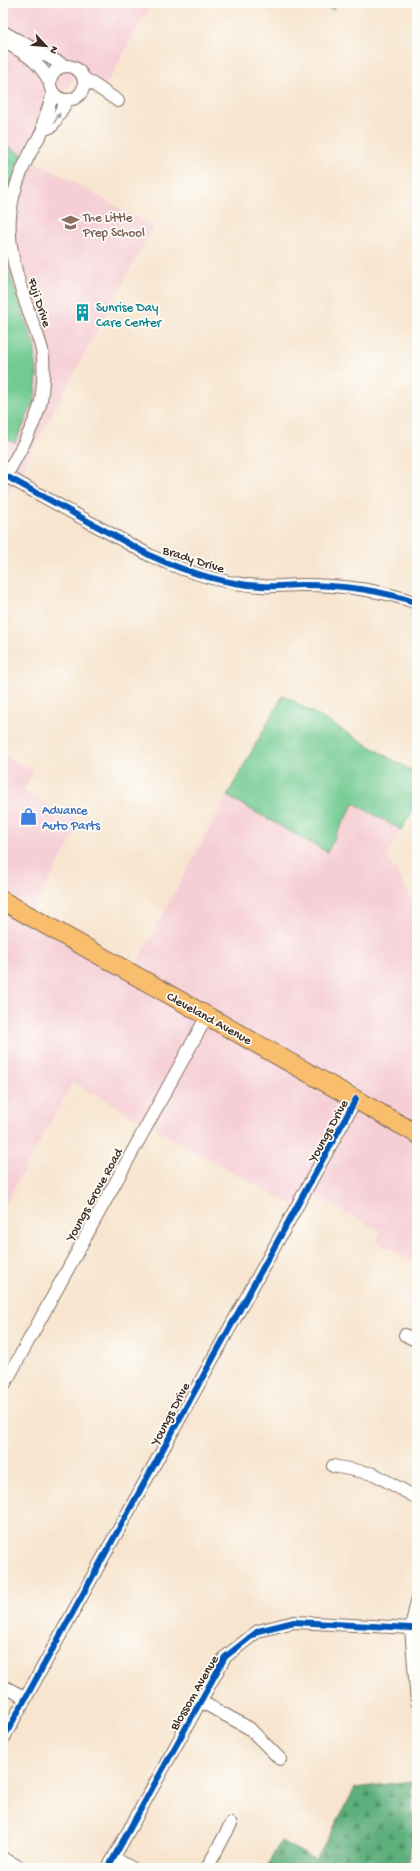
<svg xmlns="http://www.w3.org/2000/svg" width="420" height="1871" font-family="'Gochi Hand',sans-serif">
<style>
.built{fill:#f6cfd6}
.green{fill:#72cb92;stroke:#567a58}
.forest{fill:url(#forest-firs);stroke:#4c6c4d}
.lines{fill:none;stroke-linecap:round;stroke-linejoin:round}
.minor-casing{stroke:#7d6b5c;stroke-width:14}
.primary-casing{stroke:#7d6b5c;stroke-width:20}
.minor{stroke:#fff;stroke-width:12}
.primary{stroke:#f9be6d;stroke-width:18}
.cycleway-casing{stroke:#fdfcf7;stroke-width:8}
.cycleway{stroke:#0057b8;stroke-width:6}
.oneway{fill:#a79f9a}
.labels{text-anchor:middle;stroke-width:3.5;stroke-linejoin:round;paint-order:stroke}
.education-label{font-size:13px;fill:#785e54;stroke:#fdfcf7;text-anchor:start}
.street-label{font-size:13px;fill:#3b2a1e;stroke:#fdfcf7}
.culture-label{font-size:13px;fill:#0d838f;stroke:#fdfcf7;text-anchor:start}
.shop-label{font-size:13px;fill:#366cbe;stroke:#fdfcf7;text-anchor:start}
</style>
<defs>
<pattern id="forest-firs" width="22" height="20" patternUnits="userSpaceOnUse"><rect width="22" height="20" fill="#5daf7c"/><path d="M5 1l3.5 6h-7zM16 11l3.5 6h-7z" fill="#4e8f65"/></pattern>
</defs>
<rect width="100%" height="100%" fill="#fdfcf7"/>
<filter id="ink" filterUnits="userSpaceOnUse"><feTurbulence type="fractalNoise" baseFrequency=".025" numOctaves="2"/><feDisplacementMap in="SourceGraphic" scale="8" xChannelSelector="R" yChannelSelector="G"/><feConvolveMatrix kernelMatrix="1 2 1 2 8 2 1 2 1" color-interpolation-filters="sRGB"/></filter>
<filter id="wash" filterUnits="userSpaceOnUse"><feTurbulence type="fractalNoise" baseFrequency=".012" numOctaves="4" result="noise"/><feDisplacementMap in="SourceGraphic" scale="16" xChannelSelector="R" yChannelSelector="G"/><feGaussianBlur stdDeviation="0.9" result="paint"/><feColorMatrix in="noise" values="0 0 0 0 0 0 0 0 0 0 0 0 0 0 0 0 0 1.4 0 .05"/><feComposite in="paint" operator="in"/></filter>
<g filter="url(#wash)">
<rect width="100%" height="100%" fill="#f7e5cf"/>
<path class="built" d="M3,3H152L101,94L73,78L28,157L153,227L3,505V437L15,443L26,421L11,279L3,243V211L8,188L15,170L23,156L3,144Z
M3,754L33,772L23,790L81,823L29,917L131,973L227,796L326,852L354,803L401,830L387,856L417,907V1264L376,1241L380,1231L307,1191L297,1208L73,1082L3,1208Z"/>
<path class="green" d="M320,3H338L333,10Z
M3,144L23,155C13,173 8,191 3,211Z
M3,243L11,279L34,344L37,375L34,401L15,443L3,437Z
M283,695L417,774V803L401,830L354,803L327,852L227,796Z"/>
<path class="forest" d="M411,1781L414,1834L406,1868H266L281,1841L316,1860L355,1788Z"/>
</g>
<g filter="url(#ink)">
<g class="lines">
<defs>
<path id="minor" d="M3,32L65,66
M3,41C24,53 39,60 50,83
M50 83a17 17 0 1 1 34 0a17 17 0 1 1-34 0Z
M84,78L118,101
M43,130L52,126L67,101
M6,476L151,556C184,571 224,584 261,586C274,587 288,585 301,585C341,585 379,589 417,603
M3,481C14,462 37,422 41,401C43,386 45,366 42,350C38,334 31,319 26,304C1,231 3,197 43,130V124L53,94
M405,1335L417,1341
M3,1387L207,1016
M333,1466L374,1474L417,1498
M417,1601L411,1628L417,1702
M3,1686L26,1698
M200,1701L249,1728L280,1759
M3,1739L356,1099
M3,1858L21,1868
M114,1858L132,1868
M108,1868L225,1657L258,1631L294,1622L411,1628
M207,1868L231,1824"/>
<path id="primary" d="M3,901L417,1134"/>
</defs>
<use href="#minor" class="minor-casing"/>
<use href="#primary" class="primary-casing"/>
<use href="#minor" class="minor"/>
<use href="#primary" class="primary"/>
<defs>
<path id="cycleway" d="M6,476L151,556C184,571 224,584 261,586C274,587 288,585 301,585C341,585 379,589 417,603
M3,1739L356,1099
M108,1868L225,1657L258,1631L294,1622L411,1628"/>
</defs>
<use href="#cycleway" class="cycleway-casing"/>
<use href="#cycleway" class="cycleway"/>
</g>
<defs><path id="oneway-solid" d="M-6-.8H1V-3.2L6.5 0L1 3.2V.8H-6Z"/></defs>
<use class="oneway" href="#oneway-solid" transform="translate(57 118) rotate(-58)"/>
</g>
<defs>
<symbol id="school-bare" viewBox="-9 -9 18 18"><path d="M0-5L7-2L0 1L-7-2ZM-4 1L0 2.5L4 1V4Q0 6-4 4Z" fill="#8d6e63" stroke="#fdfcf7" stroke-width="2.5" paint-order="stroke"/></symbol>
<symbol id="building-bare" viewBox="-9 -9 18 18"><path d="M-4-6H4V6H1V3H-1V6H-4ZM-2.5-4.3h1.7v1.8h-1.7ZM.8-4.3h1.7v1.8H.8ZM-2.5-1h1.7V.8h-1.7ZM.8-1h1.7V.8H.8Z" fill="#0f9aa8" stroke="#fdfcf7" stroke-width="2.5" paint-order="stroke"/></symbol>
<symbol id="shop-bare" viewBox="-9 -9 18 18"><path d="M-5-2.5h2.3a2.7 3.5 0 0 1 5.4 0H5L5.5 6h-11ZM-1.5-2.5h3a1.5 2.3 0 0 0-3 0Z" fill="#3f7fe0" stroke="#fdfcf7" stroke-width="2.5" paint-order="stroke"/></symbol>
</defs>
<g fill-rule="evenodd">
<use href="#school-bare" x="58" y="210" width="25" height="25"/>
<use href="#building-bare" x="70" y="300" width="25" height="25"/>
<use href="#shop-bare" x="16" y="804" width="25" height="25"/>
</g>
<g class="labels">
<g class="education-label">
<text x="83" y="221">The Little<tspan x="83" dy="15">Prep School</tspan></text>
</g>
<g class="street-label">
<text transform="translate(41 302) rotate(72)" y="5">Fuji Drive</text>
<text transform="translate(194 558) rotate(18)" y="5">Brady Drive</text>
<text transform="translate(210 1017) rotate(29)" y="5">Cleveland Avenue</text>
<text transform="translate(327 1130) rotate(-61)" y="5">Youngs Drive</text>
<text transform="translate(93 1194) rotate(-61)" y="5">Youngs Grove Road</text>
<text transform="translate(169 1413) rotate(-62)" y="5">Youngs Drive</text>
<text transform="translate(193 1692) rotate(-60)" y="5">Blossom Avenue</text>
</g>
<g class="culture-label">
<text x="96" y="311">Sunrise Day<tspan x="96" dy="15">Care Center</tspan></text>
</g>
<g class="shop-label">
<text x="42" y="814">Advance<tspan x="42" dy="15">Auto Parts</tspan></text>
</g>
</g>
<rect width="420" height="1871" fill="none" stroke="#fdfcf7" stroke-width="16"/>
<g transform="translate(46 46) rotate(116)" stroke="#fdfcf7" stroke-width="3" paint-order="stroke">
<path d="M0-3L7 15L0 10L-7 15Z" fill="#3b2a1e"/>
<text y="-6" font-size="11" font-weight="bold" text-anchor="middle" fill="#3b2a1e">N</text>
</g>
</svg>
